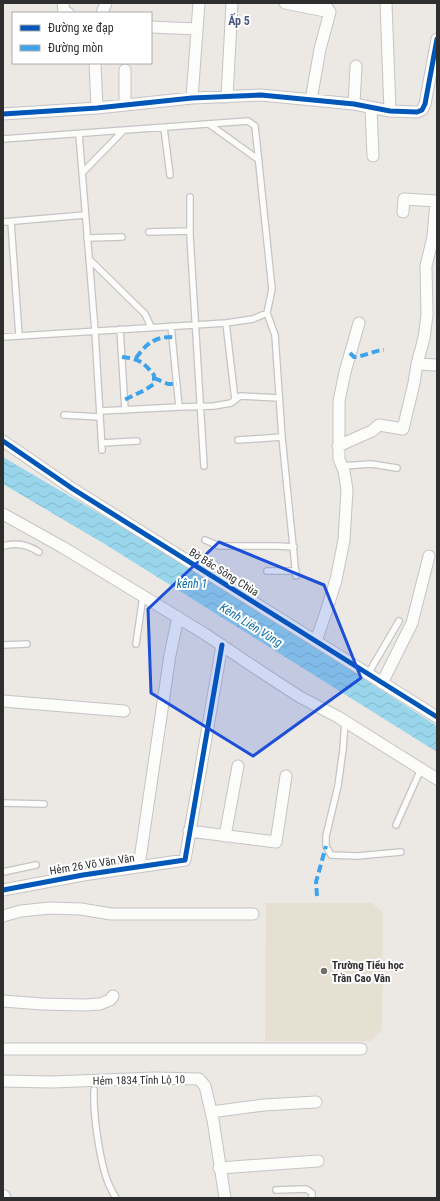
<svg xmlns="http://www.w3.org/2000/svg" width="440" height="1201" font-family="'Roboto Condensed',sans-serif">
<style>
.education{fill:#e6e0d3}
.water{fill:url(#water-waves)}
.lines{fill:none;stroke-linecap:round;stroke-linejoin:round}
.service-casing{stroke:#c5c4c5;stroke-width:8}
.minor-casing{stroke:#c5c4c5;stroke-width:13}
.tertiary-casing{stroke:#c5c4c5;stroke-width:16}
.service{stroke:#fcfcfb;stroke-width:5.5}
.minor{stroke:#fcfcfb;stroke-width:11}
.tertiary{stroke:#fcfcfb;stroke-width:14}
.quiet{stroke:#3ea3eb;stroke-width:4;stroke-dasharray:8 4;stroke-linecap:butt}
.cycleway-casing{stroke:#fff;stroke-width:8}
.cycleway{stroke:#0057b8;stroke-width:5}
.marked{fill:#1d4ed8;fill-opacity:0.2;stroke:#1d4ed8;stroke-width:3;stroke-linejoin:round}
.poi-dot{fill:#706f6e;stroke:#fff;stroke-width:1.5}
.labels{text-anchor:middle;stroke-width:4;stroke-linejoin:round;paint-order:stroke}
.street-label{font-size:11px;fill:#2e2e2e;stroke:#fff}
.poi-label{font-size:11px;font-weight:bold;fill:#2e2e2e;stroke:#fff;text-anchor:start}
.neighbourhood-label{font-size:12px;font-weight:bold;fill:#4d5680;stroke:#fff}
.water-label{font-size:12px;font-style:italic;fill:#0d6fa3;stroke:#fff}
</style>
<defs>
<pattern id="water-waves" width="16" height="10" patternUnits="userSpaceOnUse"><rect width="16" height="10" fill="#99d6ec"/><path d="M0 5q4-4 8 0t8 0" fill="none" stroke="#84b8cb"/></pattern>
</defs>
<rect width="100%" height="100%" fill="#ece8e4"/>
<path class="education" d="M266,903H372L383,913L382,1030L371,1041H265Z"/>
<path class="water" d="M3,457L197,571L437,726V752L103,543L3,484Z"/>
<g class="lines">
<defs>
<path id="service" d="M209,124L259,160
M164,128L170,175
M79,134L95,331L102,450
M3,139L248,121L255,126L272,289L267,313L275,335L282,437L296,576
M82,173L123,131
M190,197V236L204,466
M3,222L85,215
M11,222L19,336
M149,232L190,231
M87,238L122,237
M89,259L145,314L151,327
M226,323L235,400
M171,326L179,407
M120,329L125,410
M3,337L226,323L253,319L267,313
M100,411L179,407L214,406L231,403L240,396L279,398
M64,415L100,417
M238,440L282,437
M102,443L137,441
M342,466L371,464L397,468
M205,540L219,546H277L294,547
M3,546C16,542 27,544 39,552
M267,571H296
M136,644L143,596
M3,645L27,644
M368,674L399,621
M345,721L343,749L338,786L326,836V846L331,855L357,856L401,852
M3,803L44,804
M396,825L421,769
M3,872L36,865
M94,1090C93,1114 100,1166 110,1187C112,1191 114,1195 116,1198
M276,1190L306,1189L312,1193V1198"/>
<path id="minor" d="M63,3L64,12L68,13
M285,3L330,12
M386,3L390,111
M102,13L106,3
M151,27L196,29
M95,63L97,108
M227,97L232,3
M192,98L199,3
M311,100L320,49L330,12L324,3
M354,104L356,66
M125,105V70
M371,108L373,156
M3,114L97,108L192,98L261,95L354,104L390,111L417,112L422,110L425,104L437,39
M417,364L437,365
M3,441L73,489L437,717
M338,446L372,431L379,425L403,429L414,383L417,364L424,338L427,315L426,266L433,237L436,201L404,199L403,212
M3,514L64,548L146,598L205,634L263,673L300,697L338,717L437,779
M316,641L326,612L336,580L344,540L347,490L344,471L339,459V401L345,372L359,323
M382,683L412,623L429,556
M3,701L124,711
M189,831L276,842L286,776
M225,836L238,766
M139,866L170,655L178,617
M3,890L83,875L185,860L222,645
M3,916L21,911L50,908L81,909L111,914H253
M3,1001L42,1004L84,1005L100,1004L110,1000L113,996
M3,1049H361
M3,1081L52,1082L155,1078L199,1079L205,1086L213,1120L225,1198
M211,1112L264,1105L316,1102
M219,1168L318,1161"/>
<path id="tertiary" d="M3,1197V1198"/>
</defs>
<use href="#service" class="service-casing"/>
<use href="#minor" class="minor-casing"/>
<use href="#tertiary" class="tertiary-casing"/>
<use href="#service" class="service"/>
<use href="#minor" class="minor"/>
<use href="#tertiary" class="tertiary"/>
<path class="quiet" d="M350,353L354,357C365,356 373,351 384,350
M122,357C140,359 143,362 154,375V384L145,390L124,400
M136,358C147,343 154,337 173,337
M154,378L168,384H177
M317,896L316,882L326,846"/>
<defs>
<path id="cycleway" d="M3,114L97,108L192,98L261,95L354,104L390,111L417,112L422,110L425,104L437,39
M3,441L73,489L437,717
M3,890L83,875L185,860L222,645"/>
</defs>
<use href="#cycleway" class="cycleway-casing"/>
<use href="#cycleway" class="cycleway"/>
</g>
<path class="marked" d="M219,542L324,585L361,678L253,756L151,693L148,609Z"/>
<circle class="poi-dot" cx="324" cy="971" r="4"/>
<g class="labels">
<g class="street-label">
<text transform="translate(224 572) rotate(32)" y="4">Bờ Bắc Sông Chùa</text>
<text transform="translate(92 864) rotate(-9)" y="4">Hẻm 26 Võ Văn Vân</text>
<text transform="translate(139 1080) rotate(-1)" y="4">Hẻm 1834 Tỉnh Lộ 10</text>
</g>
<g class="poi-label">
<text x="332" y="969">Trường Tiểu học<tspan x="332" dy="13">Trần Cao Vân</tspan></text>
</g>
<g class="neighbourhood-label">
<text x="239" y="25">Ấp 5</text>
</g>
<g class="water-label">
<text x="192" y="588">kênh 1</text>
<text transform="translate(251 625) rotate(32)" y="4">Kênh Liên Vùng</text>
</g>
</g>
<rect width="440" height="1201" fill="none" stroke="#2e2e2e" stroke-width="8"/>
<rect x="12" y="12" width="140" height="52" fill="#ffffff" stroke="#ababab"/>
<rect x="20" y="25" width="20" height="6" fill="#0057b8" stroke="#ababab"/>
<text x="48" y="32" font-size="12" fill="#2e2e2e">Đường xe đạp</text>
<rect x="20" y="45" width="20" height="6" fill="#3ea3eb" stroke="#ababab"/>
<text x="48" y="52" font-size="12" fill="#2e2e2e">Đường mòn</text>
</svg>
